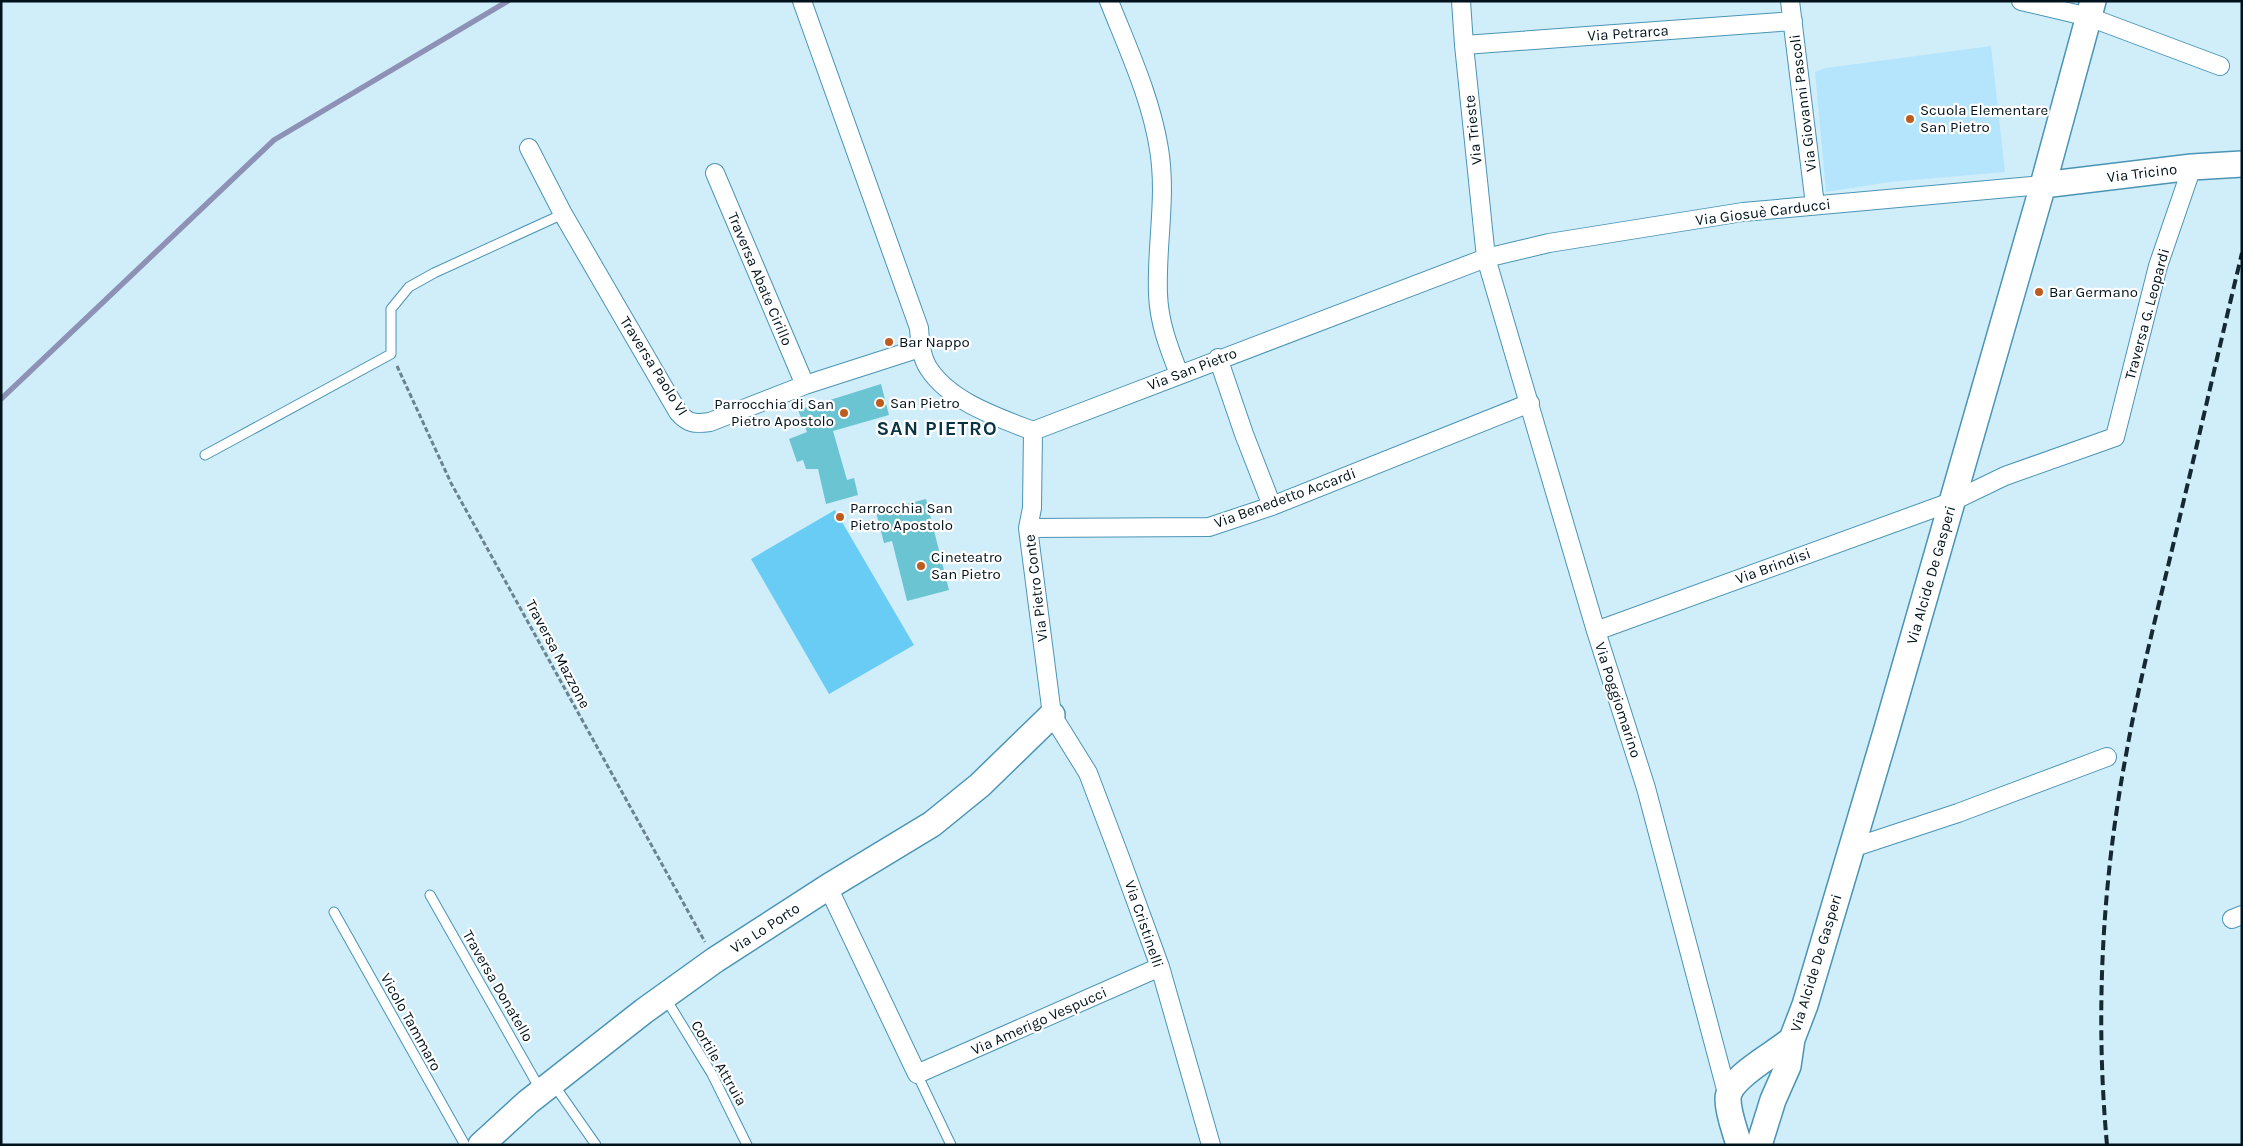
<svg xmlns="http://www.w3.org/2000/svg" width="2243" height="1146" font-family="Karla,sans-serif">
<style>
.built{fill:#b5e5fc}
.green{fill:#68ccf5}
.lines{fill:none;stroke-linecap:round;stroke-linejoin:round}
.stream{stroke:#8d91b6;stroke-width:5.5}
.building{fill:#6ac4d1}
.lane-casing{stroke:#4a94b4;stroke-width:11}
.street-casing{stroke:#4a94b4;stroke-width:20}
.secondary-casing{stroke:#4a94b4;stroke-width:28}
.path{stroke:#6b838f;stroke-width:3;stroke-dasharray:5 2.5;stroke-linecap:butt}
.lane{stroke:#fff;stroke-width:9}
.street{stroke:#fff;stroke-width:18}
.secondary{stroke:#fff;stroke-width:25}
.rail{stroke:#152932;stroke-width:4;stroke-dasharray:10 5;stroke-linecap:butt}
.poi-dot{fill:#bd5c1e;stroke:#fff;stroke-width:2}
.labels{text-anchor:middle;stroke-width:4.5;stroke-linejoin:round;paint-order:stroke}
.street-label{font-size:15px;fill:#00131c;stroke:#fff}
.poi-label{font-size:15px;fill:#00131c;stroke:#fff;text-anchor:start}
.district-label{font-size:20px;font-weight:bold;letter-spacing:1px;fill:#083343;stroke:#fff}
</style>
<rect width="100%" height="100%" fill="#d0edfa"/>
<path class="built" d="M1991,46L2005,172L1890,182L1826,192L1815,72L1826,68Z"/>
<path class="green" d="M835,510L914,645L829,694L751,559Z"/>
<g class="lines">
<path class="stream" d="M1,399L274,140L508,1"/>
</g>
<path class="building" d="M881,384L889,415L833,431L847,480L854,478L858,495L826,504L818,469H806L803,460L797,462L789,439L807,432L798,410Z
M926,499L949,590L907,601L892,541L884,543L876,512Z"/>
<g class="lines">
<defs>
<path id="lane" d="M205,455L391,354V309L409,287L434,273L563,214
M430,895L540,1089
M334,912L465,1145
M666,999L712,1074L747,1145
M917,1074L951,1145
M554,1085L596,1145"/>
<path id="street" d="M802,1L919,328C920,342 921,357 929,369C951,402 997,417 1033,431L1486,258L1549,243L1743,212L2043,185
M1109,1C1128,49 1151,98 1159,149C1167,198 1156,245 1158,294C1159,323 1169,348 1179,374
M1461,1L1464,45L1486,258L1596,631L1646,788L1728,1097
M1790,1L1815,205
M2021,1L2089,17L2220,66
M1464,45L1793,21
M529,148L563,214L678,412C688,424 695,424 710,422L805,385L920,348
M715,173L805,385
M1218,358L1244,434L1272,506
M1033,431L1032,508L1028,528L1052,715L1088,773L1121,860L1160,967L1211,1145
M1028,528L1209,527L1272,506L1530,403
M1596,631L1951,502L2005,476L2115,437L2158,266L2192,167
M1852,848L1958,813L2107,757
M828,887L917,1074L1160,967
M2232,919L2242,915"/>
<path id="secondary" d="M2043,185L2192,167L2242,164
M481,1145L528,1102L644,1011L715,960L828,887L932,824L980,785L1052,715
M1739,1145C1735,1130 1728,1114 1728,1099C1728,1077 1776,1054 1792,1039
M1759,1145L1773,1100L1788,1066L1792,1039L1805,1005L1886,732L2043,185L2093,1"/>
</defs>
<use href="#lane" class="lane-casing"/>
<use href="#street" class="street-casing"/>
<use href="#secondary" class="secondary-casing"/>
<path class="path" d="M397,366L451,483L705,942"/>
<use href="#lane" class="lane"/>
<use href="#street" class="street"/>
<use href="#secondary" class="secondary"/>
<path class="rail" d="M2107,1145C2095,1015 2102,883 2126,755C2139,681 2158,609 2175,537C2198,442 2219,348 2242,253"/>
</g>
<g class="poi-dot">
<circle cx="1910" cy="119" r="5"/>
<circle cx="2039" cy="292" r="5"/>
<circle cx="889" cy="342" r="5"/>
<circle cx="880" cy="403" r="5"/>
<circle cx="844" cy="413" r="5"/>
<circle cx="840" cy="517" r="5"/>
<circle cx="921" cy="566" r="5"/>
</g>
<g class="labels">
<g class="street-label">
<text transform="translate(1628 33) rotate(-4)" y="5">Via Petrarca</text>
<text transform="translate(1803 103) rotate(-97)" y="5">Via Giovanni Pascoli</text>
<text transform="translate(1473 130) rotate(-96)" y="5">Via Trieste</text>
<text transform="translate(2142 173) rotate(-7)" y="5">Via Tricino</text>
<text transform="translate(1763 212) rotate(-7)" y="5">Via Giosuè Carducci</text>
<text transform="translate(760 279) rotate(67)" y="5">Traversa Abate Cirillo</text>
<text transform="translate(2147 314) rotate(-75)" y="5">Traversa G. Leopardi</text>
<text transform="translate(654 366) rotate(58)" y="5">Traversa Paolo VI</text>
<text transform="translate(1192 369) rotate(-21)" y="5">Via San Pietro</text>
<text transform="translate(1285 498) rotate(-20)" y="5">Via Benedetto Accardi</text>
<text transform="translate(1773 566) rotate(-20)" y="5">Via Brindisi</text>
<text transform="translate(1931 575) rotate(-74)" y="5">Via Alcide De Gasperi</text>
<text transform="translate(1036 588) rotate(-97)" y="5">Via Pietro Conte</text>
<text transform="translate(558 654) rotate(62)" y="5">Traversa Mazzone</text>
<text transform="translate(1618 700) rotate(72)" y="5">Via Poggiomarino</text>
<text transform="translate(1144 924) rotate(71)" y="5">Via Cristinelli</text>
<text transform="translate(765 928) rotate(-33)" y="5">Via Lo Porto</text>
<text transform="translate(1816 963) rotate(-73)" y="5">Via Alcide De Gasperi</text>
<text transform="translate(498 986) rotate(60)" y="5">Traversa Donatello</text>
<text transform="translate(1039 1021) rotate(-24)" y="5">Via Amerigo Vespucci</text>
<text transform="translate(411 1022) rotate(61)" y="5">Vicolo Tammaro</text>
<text transform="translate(719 1063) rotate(60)" y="5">Cortile Attruia</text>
</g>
<g class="poi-label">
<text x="1920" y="115">Scuola Elementare<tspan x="1920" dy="17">San Pietro</tspan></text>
<text x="2049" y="297">Bar Germano</text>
<text x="899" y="347">Bar Nappo</text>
<text x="890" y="408">San Pietro</text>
<text x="834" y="409" text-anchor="end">Parrocchia di San<tspan x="834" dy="17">Pietro Apostolo</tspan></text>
<text x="850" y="513">Parrocchia San<tspan x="850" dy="17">Pietro Apostolo</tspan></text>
<text x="931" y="562">Cineteatro<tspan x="931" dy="17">San Pietro</tspan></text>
</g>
<g class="district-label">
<text x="937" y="435">SAN PIETRO</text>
</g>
</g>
<rect width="2243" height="1146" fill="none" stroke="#00131c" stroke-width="5"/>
</svg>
